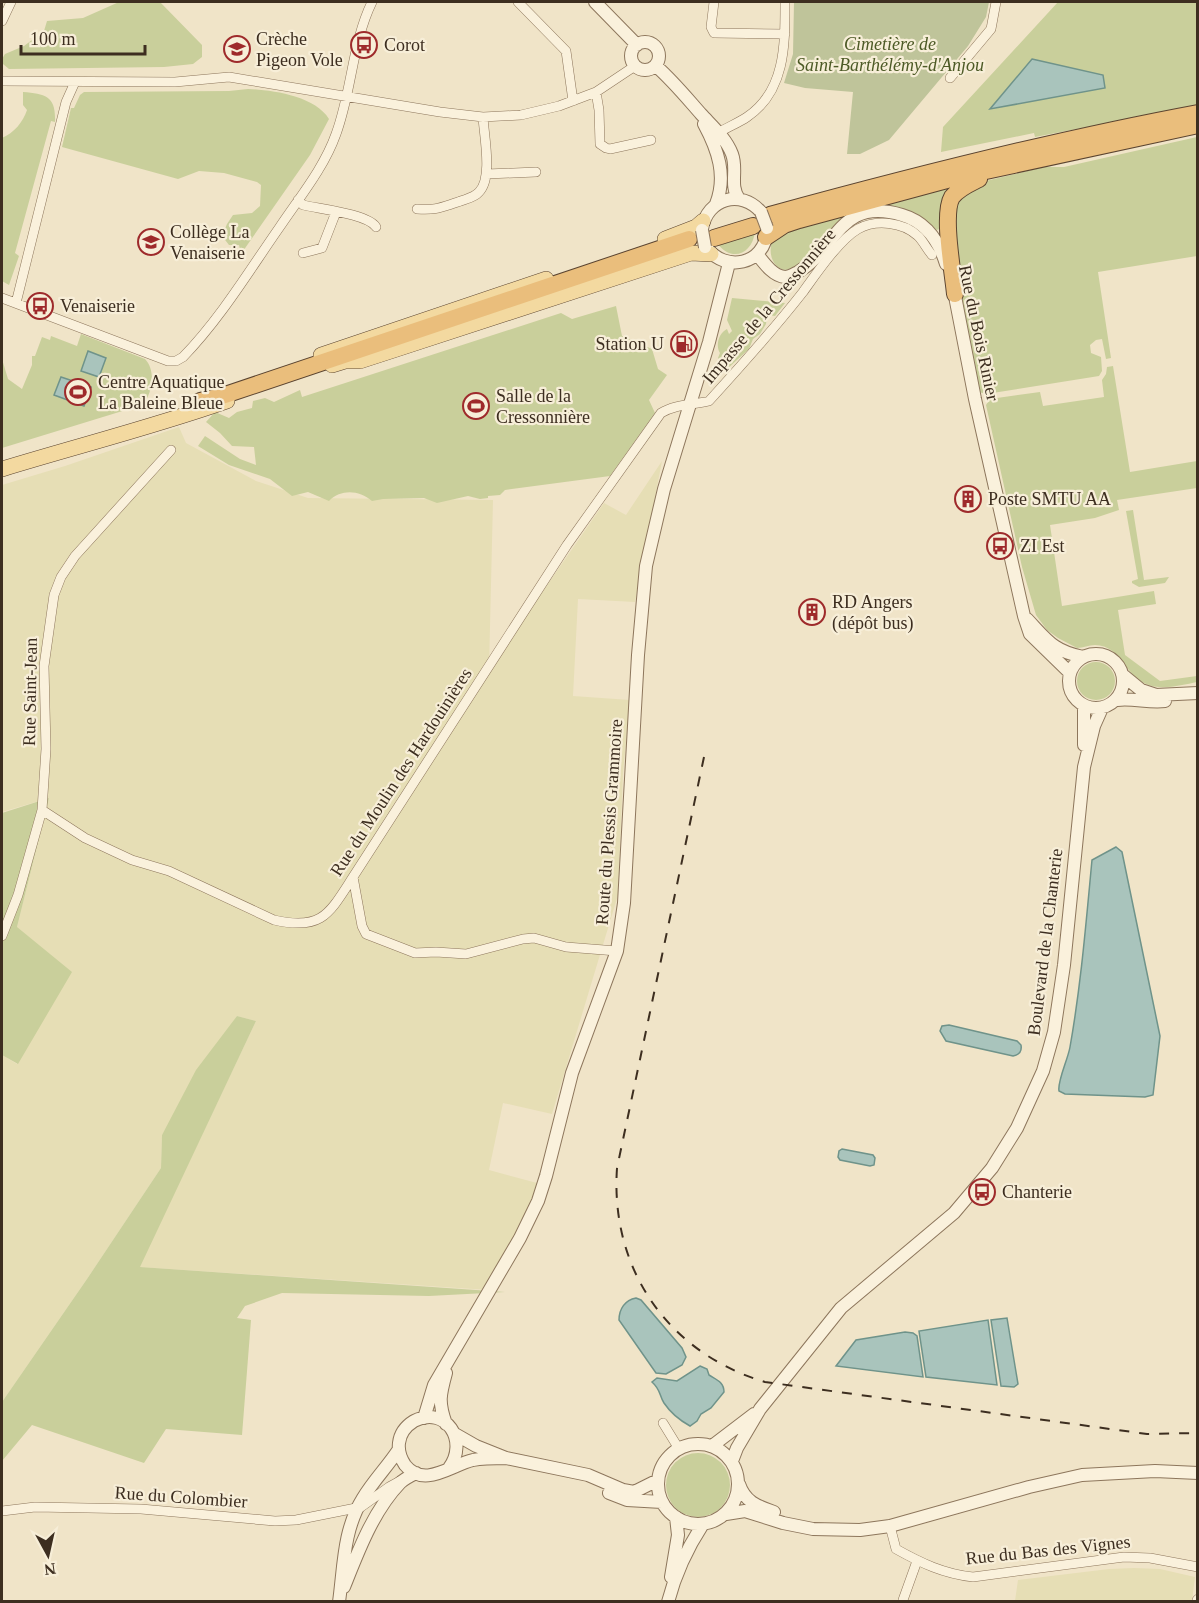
<svg xmlns="http://www.w3.org/2000/svg" width="1199" height="1603" font-family="Georgia,serif">
<style>
.farmland{fill:#e6deb5}
.green{fill:#c9cf9b}
.cemetery{fill:#bfc49a}
.water{fill:#a9c4bc;stroke:#6f938a;stroke-width:1.5}
.lines{fill:none;stroke-linecap:round;stroke-linejoin:round}
.minor-casing{stroke:#8d765c;stroke-width:10}
.tertiary-casing{stroke:#8d765c;stroke-width:14}
.primary-casing{stroke:#5b4430;stroke-width:16}
.trunk-casing{stroke:#5b4430;stroke-width:18}
.minor{stroke:#faf1dc;stroke-width:9}
.tertiary{stroke:#faf1dc;stroke-width:12}
.primary{stroke:#f3d9a0;stroke-width:15}
.trunk{stroke:#eabe7c;stroke-width:16}
.rail{stroke:#3d2e20;stroke-width:2;stroke-dasharray:10 10;stroke-linecap:butt}
.tertiary-bridge-casing{stroke:#8d765c;stroke-width:14;stroke-linecap:butt}
.tertiary-bridge{stroke:#faf1dc;stroke-width:12}
.labels{text-anchor:middle;stroke-width:4.5;stroke-linejoin:round;paint-order:stroke}
.poi-label{font-size:18px;fill:#3d2e20;stroke:#f7eed8;text-anchor:start}
.park-label{font-size:18px;font-style:italic;fill:#4d5a26;stroke:#f7eed8}
.street-label{font-size:18px;fill:#3d2e20;stroke:#f7eed8}
</style>
<rect width="100%" height="100%" fill="#f0e4c8"/>
<path class="farmland" d="M179,427L186,443L256,481L308,498L493,500L489,669L604,503L626,515L662,461L635,602L578,599L573,696L630,700L623,773L618,895L552,1114L503,1103L489,1170L537,1183L530,1218L489,1290L139,1267L256,1021L237,1016L162,1135L161,1168L87,1279L2,1402V1055L17,1064V927L49,798L2,812V485L65,466Z
M1134,1568L1160,1569L1195,1577L1192,1601H1015L1018,1580L1109,1569Z"/>
<path class="green" d="M119,2H160L202,45V57L193,64L164,67L9,69L3,64L2,59L5,54L24,46L44,31L47,21L83,18Z
M1058,2H1197V106L1035,137L1034,133L941,152L943,127Z
M248,89C272,90 315,96 329,119L310,155L241,254L239,245H229L222,236L227,224L233,215L252,213L260,206L261,185L257,182L224,173L199,171L178,179L62,147L71,108H74L80,95L84,92L229,91Z
M23,92C46,94 56,96 55,122L51,121L15,253L19,256L9,285L2,281V138C14,133 23,122 27,110L23,105Z
M1197,137V256L1098,272L1111,358L1106,359L1102,339L1096,340L1090,345L1091,353L1101,357L1102,371L1099,376L986,394L979,392L976,388L951,225L958,197L973,184L1044,167H1064Z
M959,183L942,229L935,230C918,216 904,207 883,205Z
M851,214C844,219 838,223 832,229C821,241 811,257 797,266C775,280 763,251 776,234Z
M755,232C752,254 732,263 717,243Z
M732,298L785,303L775,316L767,315L766,324L760,334L753,339L749,349L726,370L718,358L720,353C715,345 719,333 727,329L729,334L732,331L727,320Z
M616,306L622,336L652,349L658,369L667,375L649,400L655,413L610,476L505,490L500,495L488,496V498L480,499L468,496L437,503L424,498L383,499L372,501C359,490 341,489 329,501L308,492L292,496L270,479L229,465L198,446L205,436L240,459L256,465L254,447L232,446L220,433L206,422L215,412L229,418L237,412L252,408L253,401L265,398L274,402L300,390L302,397L561,313L572,319Z
M81,334L145,359C156,370 153,394 142,405L2,448V359L8,379L22,389L32,365V356H35L42,337L50,340L51,336L77,346Z
M1113,366L1130,472L1197,461V488L1117,500L1119,510L1095,518L1050,525L1062,606L1154,591L1156,604L1118,610L1125,655L1160,681L1197,676V682C1182,685 1161,691 1146,684C1124,675 1122,646 1095,645C1089,645 1083,648 1077,648L1058,638L1047,630L1036,615L1022,567L986,405L990,399L1040,392L1043,406L1104,397L1102,380L1106,374L1107,367Z
M1133,510L1144,580L1169,577L1165,583L1139,587L1132,583V581L1138,579L1126,511Z
M1077 681a19 19 0 1 1 38 0a19 19 0 1 1-38 0Z
M49,798L17,927L72,972L18,1064L2,1055V813Z
M237,1016L256,1021L140,1267L505,1292L429,1296L282,1293L245,1306L237,1318L251,1320L242,1435L166,1429L144,1463L32,1425L2,1461V1402L87,1279L161,1168L162,1135L196,1070Z
M666 1485a32 32 0 1 1 64 0a32 32 0 1 1-64 0Z"/>
<path class="cemetery" d="M794,2H989L986,17L968,46L889,140L860,154H847L853,92L805,88L784,83L793,54Z"/>
<path class="water" d="M1032,59L1103,75L1105,88L990,109Z
M88,351L106,358L99,377L81,371Z
M61,377L91,387L84,406L54,395Z
M1116,847L1122,852L1160,1036L1153,1095L1145,1097L1065,1094L1059,1091C1057,1082 1068,1059 1070,1047C1081,985 1086,923 1092,860Z
M949,1025L1017,1041L1021,1045C1022,1051 1019,1055 1013,1056L946,1041L940,1031L942,1026Z
M842,1149L873,1155L875,1158L874,1165L870,1166L840,1160L838,1157L839,1151Z
M636,1298L641,1300L682,1348L686,1357L682,1365L666,1374L656,1373L619,1320C619,1309 625,1300 636,1298Z
M1007,1318L1018,1384L1014,1387L1001,1386L991,1320Z
M988,1320L997,1385L926,1377L919,1331Z
M905,1332L913,1333L917,1336L923,1377L836,1366L856,1340Z
M700,1366L707,1369L709,1375C717,1380 724,1382 724,1392L711,1408L701,1414L697,1421L690,1426C681,1421 670,1412 664,1403C659,1395 661,1390 652,1382L657,1378L677,1381Z"/>
<g class="lines">
<defs>
<path id="minor" d="M518,2L566,51L573,101
M714,2L711,27L714,33L785,34
M2,21L11,2
M950,78L991,29L996,2
M2,81L175,82L229,77L440,112L483,117L521,115L559,106L596,92L635,66
M596,92L599,110L600,144L606,148L610,149L651,140
M718,133C728,127 738,123 747,117C786,91 785,43 785,2
M487,174L536,172
M298,200L303,205C320,209 368,214 376,227
M417,209C437,210 439,208 458,202C465,199 474,198 479,192C493,178 484,136 483,117
M303,253L322,248L336,212
M2,298L168,361H176L183,357C220,319 249,271 279,228C299,198 324,168 336,134C352,91 352,43 372,2
M16,303L66,102L75,82
M42,810L85,838L132,860L169,871L274,920C322,931 329,914 353,877L567,545L661,413C675,404 693,405 709,401C741,366 774,329 803,292C816,274 839,240 858,229C876,219 903,222 918,236C923,241 927,249 932,255
M353,877L362,926L366,934L415,953L436,952L466,954L523,939L534,938L566,947L617,951
M2,936L18,895L42,810L46,749L44,666L54,595L61,577L75,556L171,450
M663,1423L679,1449
M2,1511L35,1507L141,1509L275,1521L296,1520L361,1507L389,1487L400,1481
M890,1526L896,1549C921,1563 944,1574 973,1577L1124,1557L1150,1558L1198,1567
M903,1600L917,1561
M1197,1600L1198,1599"/>
<path id="tertiary" d="M595,2L637,45
M631 56a14 14 0 1 1 28 0a14 14 0 1 1-28 0Z
M656,66C673,81 686,97 701,114C712,126 726,138 732,154C738,170 729,185 739,199
M704,124C718,150 727,176 716,204
M702,229C707,198 741,189 761,212
M706,247C725,273 765,265 767,231
M757,254C764,263 773,276 785,277C789,277 794,274 798,272C837,249 839,196 902,215C926,222 939,241 946,264
M953,286L975,399L1024,616L1030,634L1070,673
M1027,619C1047,640 1053,651 1083,657
M1069 681a27 27 0 1 1 54 0a27 27 0 1 1-54 0Z
M1124,676L1141,690L1156,695L1198,693
M1117,700C1133,698 1149,703 1165,701
M1084,706V745
M446,1373C440,1395 438,1402 446,1424
M424,1418L434,1385L520,1238L538,1201L546,1176L572,1073L617,951L624,903L638,655L646,566L664,489L709,342L729,263
M455,1434L476,1446L506,1458L588,1475L623,1490L634,1492L658,1480
M658 1484a40 40 0 1 1 80 0a40 40 0 1 1-80 0Z
M712,1446L754,1414
M732,1461L737,1448L760,1409L841,1308L954,1213L992,1168L1017,1128L1043,1071L1054,1032L1064,965L1084,767L1094,726L1102,708
M449,1468C469,1441 446,1405 414,1421C406,1426 400,1434 399,1443C398,1451 401,1459 405,1465C424,1489 451,1465 473,1460C483,1458 495,1458 506,1458
M739,1484C745,1502 757,1506 774,1512
M609,1493L627,1500L662,1502
M726,1514L745,1511L783,1523L813,1529L860,1530L890,1526L1029,1487L1082,1475L1155,1471L1198,1473
M671,1577L678,1535L676,1517
M344,1587C358,1552 373,1511 400,1483C404,1479 410,1476 416,1473
M339,1602C344,1566 343,1530 363,1498C373,1481 388,1466 399,1449
M668,1602C675,1575 688,1547 703,1524"/>
<path id="primary" d="M665,239L696,227L703,221
M321,355L546,279
M332,365L345,361H360L397,349L691,253L711,254
M2,469C77,446 153,427 227,401"/>
<path id="trunk" d="M770,215C912,176 1053,140 1198,113
M766,237L784,225L799,220L958,177L1198,125
M714,238L753,226
M955,294C953,272 942,214 952,197C959,188 969,184 979,179
M200,401L222,396L689,239"/>
</defs>
<use href="#minor" class="minor-casing"/>
<use href="#tertiary" class="tertiary-casing"/>
<use href="#primary" class="primary-casing"/>
<use href="#trunk" class="trunk-casing"/>
<use href="#minor" class="minor"/>
<use href="#tertiary" class="tertiary"/>
<use href="#primary" class="primary"/>
<use href="#trunk" class="trunk"/>
<path class="rail" d="M704,757L617,1168C610,1269 668,1353 765,1382L1147,1434L1198,1433"/>
<defs>
<path id="tertiary-bridge" d="M761,212L767,228
M702,230L705,247"/>
</defs>
<use href="#tertiary-bridge" class="tertiary-bridge-casing"/>
<use href="#tertiary-bridge" class="tertiary-bridge"/>
</g>
<defs>
<symbol id="bus-ring" viewBox="-11 -11 22 22"><circle r="9.5" fill="#f7eed8" stroke="#9e2a2b" stroke-width="1.5"/><path d="M-5-6H5V4H4V6H2V4H-2V6H-4V4H-5ZM-3.5-4V0h7V-4ZM-3.5 1.2v1.5H-2V1.2ZM2 1.2v1.5H3.5V1.2Z" fill="#9e2a2b"/></symbol>
<symbol id="school-ring" viewBox="-11 -11 22 22"><circle r="9.5" fill="#f7eed8" stroke="#9e2a2b" stroke-width="1.5"/><path d="M0-5L7-2L0 1L-7-2ZM-4 1L0 2.5L4 1V4Q0 6-4 4Z" fill="#9e2a2b"/></symbol>
<symbol id="fuel-ring" viewBox="-11 -11 22 22"><circle r="9.5" fill="#f7eed8" stroke="#9e2a2b" stroke-width="1.5"/><path d="M-5.5-6h7V0h2V4h1.3V-2.5L3-4.5l.8-.8L6-3V5H2.5V1h-1V6h-7ZM-4.2-4.7v3.2H.2V-4.7Z" fill="#9e2a2b"/></symbol>
<symbol id="stadium-ring" viewBox="-11 -11 22 22"><circle r="9.5" fill="#f7eed8" stroke="#9e2a2b" stroke-width="1.5"/><path d="M0-5a6.5 5 0 1 0 0 10a6.5 5 0 1 0 0-10ZM-3.5-1.8h7v3.6h-7Z" fill="#9e2a2b"/></symbol>
<symbol id="building-ring" viewBox="-11 -11 22 22"><circle r="9.5" fill="#f7eed8" stroke="#9e2a2b" stroke-width="1.5"/><path d="M-4-6H4V6H1V3H-1V6H-4ZM-2.5-4.3h1.7v1.8h-1.7ZM.8-4.3h1.7v1.8H.8ZM-2.5-1h1.7V.8h-1.7ZM.8-1h1.7V.8H.8Z" fill="#9e2a2b"/></symbol>
</defs>
<g fill-rule="evenodd">
<use href="#bus-ring" x="349" y="30" width="30" height="30"/>
<use href="#school-ring" x="222" y="34" width="30" height="30"/>
<use href="#school-ring" x="136" y="227" width="30" height="30"/>
<use href="#bus-ring" x="25" y="291" width="30" height="30"/>
<use href="#fuel-ring" x="669" y="329" width="30" height="30"/>
<use href="#stadium-ring" x="63" y="377" width="30" height="30"/>
<use href="#stadium-ring" x="461" y="391" width="30" height="30"/>
<use href="#building-ring" x="953" y="484" width="30" height="30"/>
<use href="#bus-ring" x="985" y="531" width="30" height="30"/>
<use href="#building-ring" x="797" y="597" width="30" height="30"/>
<use href="#bus-ring" x="967" y="1177" width="30" height="30"/>
</g>
<g class="labels">
<g class="poi-label">
<text x="256" y="45">Crèche<tspan x="256" dy="21">Pigeon Vole</tspan></text>
<text x="384" y="51">Corot</text>
<text x="170" y="238">Collège La<tspan x="170" dy="21">Venaiserie</tspan></text>
<text x="60" y="312">Venaiserie</text>
<text x="664" y="350" text-anchor="end">Station U</text>
<text x="98" y="388">Centre Aquatique<tspan x="98" dy="21">La Baleine Bleue</tspan></text>
<text x="496" y="402">Salle de la<tspan x="496" dy="21">Cressonnière</tspan></text>
<text x="988" y="505">Poste SMTU AA</text>
<text x="1020" y="552">ZI Est</text>
<text x="832" y="608">RD Angers<tspan x="832" dy="21">(dépôt bus)</tspan></text>
<text x="1002" y="1198">Chanterie</text>
</g>
<g class="park-label">
<text x="890" y="50">Cimetière de<tspan x="890" dy="21">Saint-Barthélémy-d'Anjou</tspan></text>
</g>
<g class="street-label">
<text transform="translate(769 306) rotate(-50)" y="6">Impasse de la Cressonnière</text>
<text transform="translate(979 333) rotate(78)" y="6">Rue du Bois Rinier</text>
<text transform="translate(30 692) rotate(-89)" y="6">Rue Saint-Jean</text>
<text transform="translate(401 772) rotate(-57)" y="6">Rue du Moulin des Hardouinières</text>
<text transform="translate(609 822) rotate(-86)" y="6">Route du Plessis Grammoire</text>
<text transform="translate(1045 942) rotate(-83)" y="6">Boulevard de la Chanterie</text>
<text transform="translate(181 1497) rotate(4)" y="6">Rue du Colombier</text>
<text transform="translate(1048 1550) rotate(-6)" y="6">Rue du Bas des Vignes</text>
</g>
</g>
<rect width="1199" height="1603" fill="none" stroke="#3d2e20" stroke-width="6"/>
<g transform="translate(48 1555) rotate(172)" stroke="#f7eed8" stroke-width="4.5" paint-order="stroke">
<path d="M0-4.5L10 22L0 15L-10 22Z" fill="#3d2e20"/>
<text y="-9" font-size="16" font-weight="bold" text-anchor="middle" fill="#3d2e20">N</text>
</g>
<path d="M21 45v9h124v-9" fill="none" stroke="#3d2e20" stroke-width="3"/>
<text x="30" y="45" font-size="18" fill="#3d2e20" stroke="#f7eed8" stroke-width="4.5" paint-order="stroke">100 m</text>
</svg>
